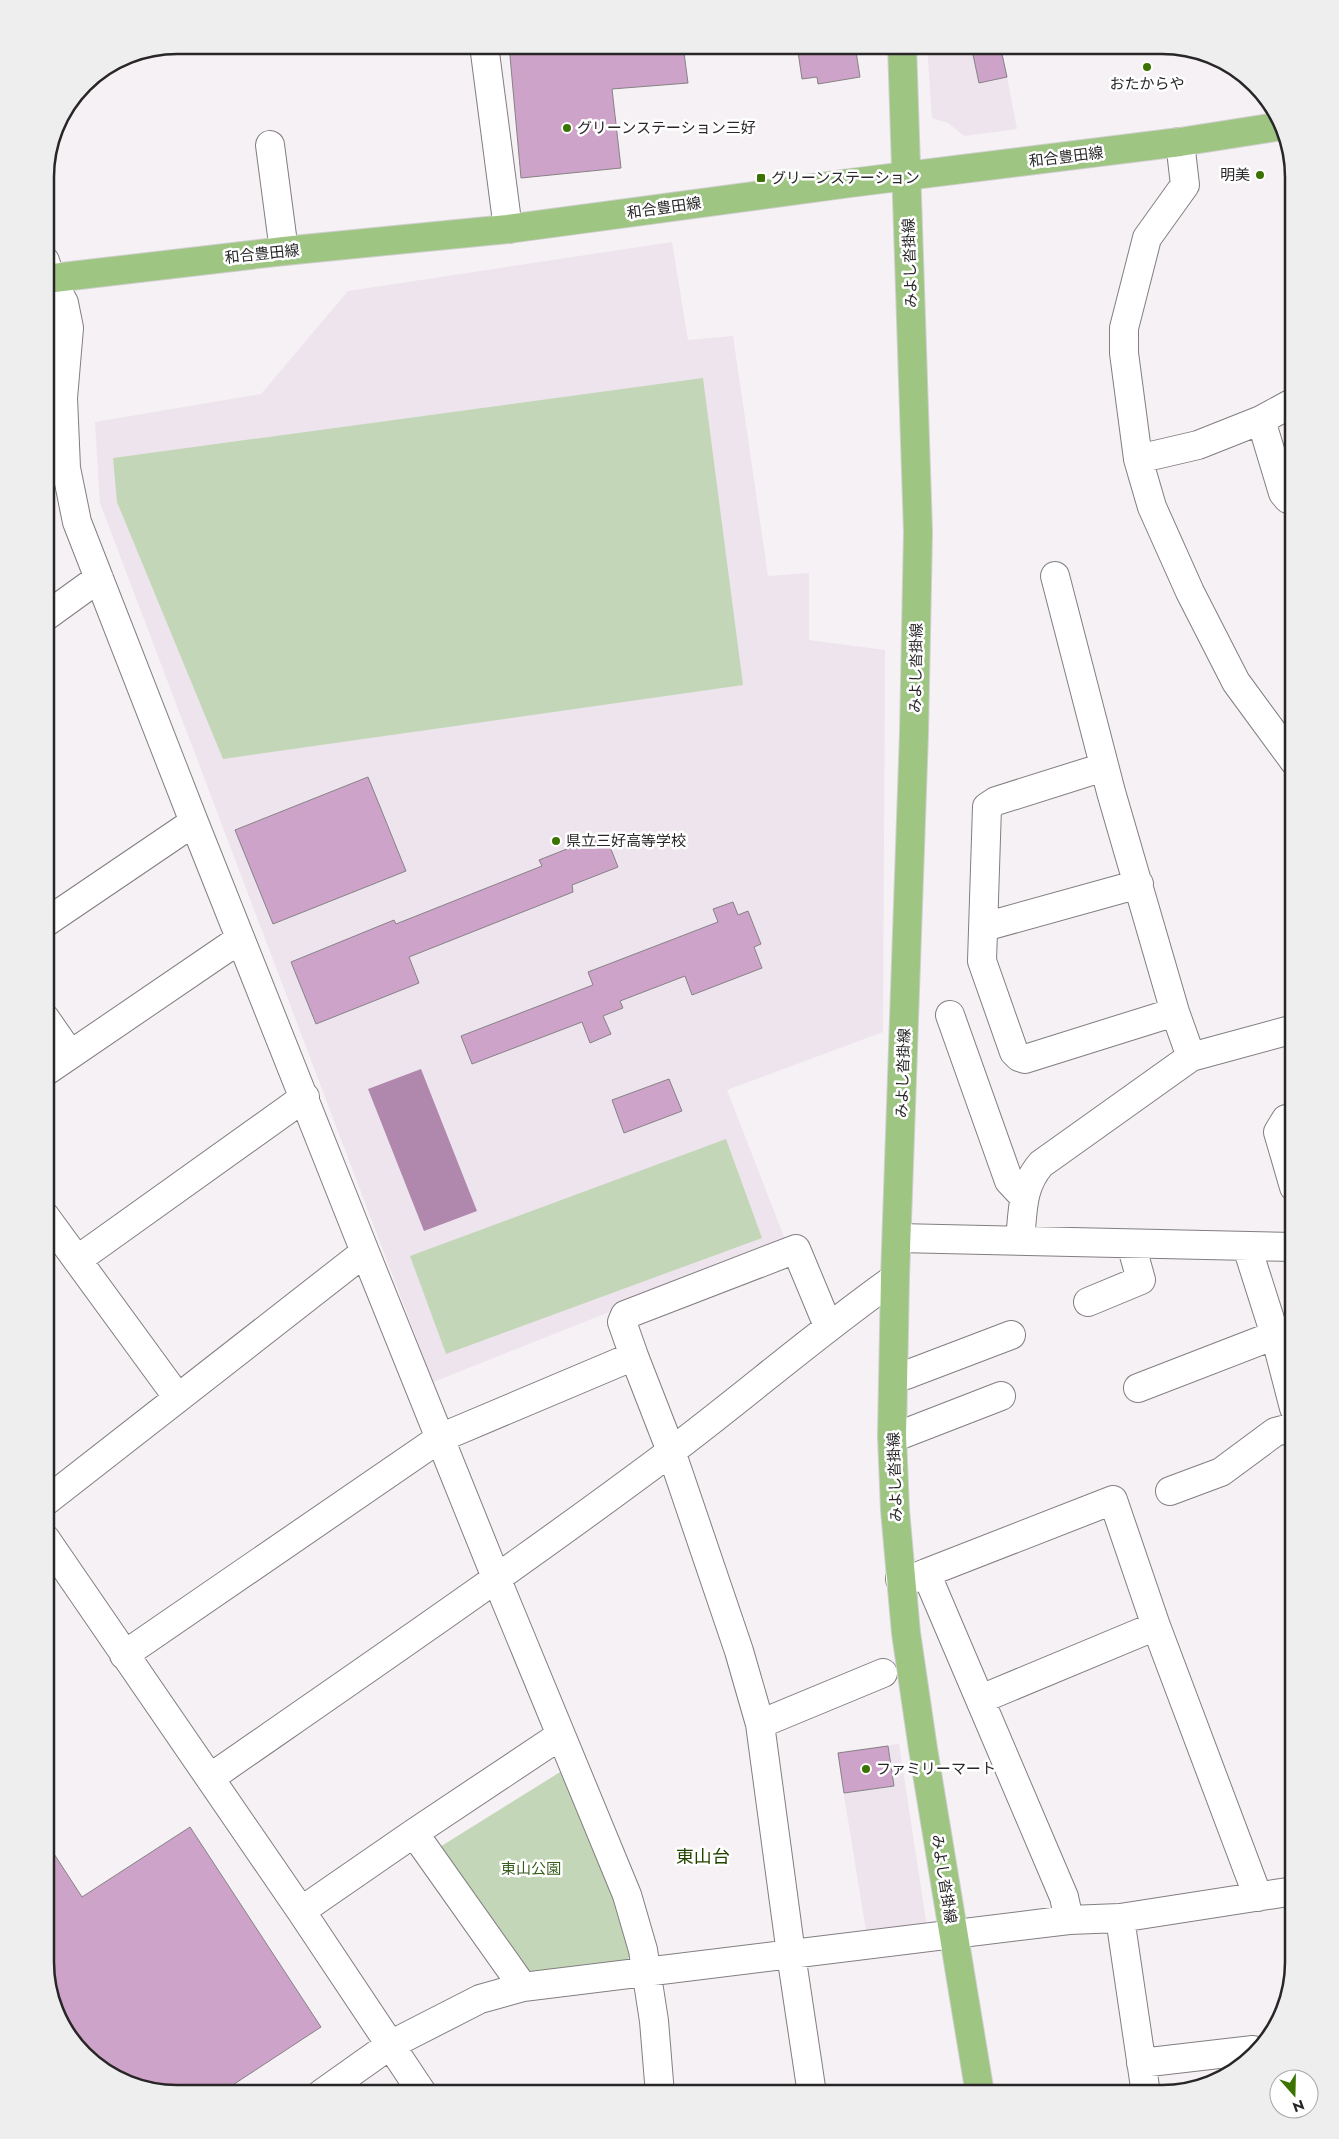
<svg xmlns="http://www.w3.org/2000/svg" width="1339" height="2139" font-family="Jost,'Noto Sans JP',sans-serif">
<style>
.built{fill:#eee4ed}
.green{fill:#c3d7b8}
.water{fill:#b188ad}
.building{fill:#cea3c9;stroke:#868285}
.lines{fill:none;stroke-linecap:round;stroke-linejoin:round}
.minor-casing{stroke:#827e81;stroke-width:30}
.major-casing{stroke:#d0cfcf;stroke-width:30}
.minor{stroke:#fff;stroke-width:28}
.major{stroke:#9ec582;stroke-width:28}
.poi-dot{fill:#3b7301;stroke:#fff;stroke-width:2}
.labels{text-anchor:middle;stroke-width:5;stroke-linejoin:round;paint-order:stroke}
.poi-label{font-size:15px;fill:#282627;stroke:#fff;text-anchor:start}
.street-label{font-size:15px;fill:#282627;stroke:#fff}
.park-label{font-size:15px;fill:#375d1d;stroke:#fff}
.quarter-label{font-size:18px;fill:#214401;stroke:#fff}
.rim{fill:none;stroke:#282627;stroke-width:2.5}
</style>
<rect width="100%" height="100%" fill="#f5f1f4"/>
<path class="built" d="M927,45H1001L1017,129L964,136L948,123L932,118Z
M672,242L688,340L733,336L768,576L809,573V640L885,650L883,1032L727,1090L786,1242L433,1382L100,503L95,422L261,394L348,291Z
M899,1744L927,1927L867,1937L837,1752Z"/>
<path class="green" d="M703,378L743,685L223,759L117,502L113,458Z
M726,1139L762,1238L446,1354L410,1256Z
M565,1769L633,1951L622,1968L535,1980L435,1850Z"/>
<path class="water" d="M421,1069L477,1211L424,1231L368,1089Z"/>
<path class="building" d="M509,45H683L688,83L612,89L621,168L521,178Z
M797,45H855L860,77L818,84L817,77L802,79Z
M971,45H1000L1007,77L979,83Z
M368,777L406,871L273,924L235,830Z
M605,834L618,867L572,885L573,892L409,957L419,983L316,1024L291,962L394,920L396,924L542,866L539,860Z
M733,902L738,915L748,911L761,944L754,947L762,968L692,995L685,976L620,1001L623,1008L603,1016L611,1034L590,1043L582,1022L472,1064L461,1036L593,985L588,972L718,922L713,909Z
M669,1079L682,1111L624,1133L612,1100Z
M888,1746L894,1786L844,1793L838,1753Z
M190,1827L321,2027L219,2094H169L104,2072L59,2021L45,1962V1840L82,1897Z"/>
<g class="lines">
<defs>
<path id="minor" d="M484,45L508,229
M1180,142L1185,185L1147,238L1124,328V353L1138,459L1152,507L1190,592L1236,682L1294,761
M270,145L284,251
M45,261L51,279L64,303L69,328L63,398L66,468L77,522L194,822L365,1252L497,1580L627,1895L643,1950L654,2021L660,2094
M1261,420L1283,493L1288,499L1294,501
M1138,459L1198,445L1261,420L1294,402
M1055,576L1111,792L1175,1012L1191,1057
M45,617L99,578
M1104,767L996,801L987,807L982,961L1014,1052L1019,1057L1025,1059L1175,1012
M45,923L194,822
M984,927L1139,884
M950,1015L1009,1181L1024,1197
M45,1018L70,1054
M45,1072L240,939
M1294,1187L1278,1132L1286,1119L1294,1117
M45,1216L178,1398
M898,1238L1294,1247
M1020,1241C1023,1212 1021,1187 1041,1164L1191,1057L1294,1029
M1247,1247L1275,1335L1294,1408
M77,1260L305,1097
M1088,1302L1141,1280L1131,1244
M634,1356L622,1322L625,1315L796,1249L828,1326
M894,1373L906,1375L1011,1335
M1138,1388L1275,1335
M892,1436L903,1434L1001,1396
M1170,1491L1221,1472L1275,1432L1294,1427
M45,1502L365,1252
M45,1538L301,1911L423,2094
M926,1573L1064,1897L1069,1920
M900,1579L914,1578L926,1573L1113,1500L1156,1626L1258,1897
M124,1655L440,1438L634,1356L671,1451L739,1651L760,1724L791,1954L812,2094
M981,1699L1156,1626
M760,1724L883,1673
M210,1778C364,1671 519,1565 669,1453C745,1396 817,1333 895,1278
M414,1833L523,1987
M301,1911L414,1833L561,1735
M1120,1918L1146,2094
M1141,2063L1253,2050
M321,2094L390,2045L480,1999L523,1987L1069,1920L1120,1918L1294,1891"/>
<path id="major" d="M902,45L918,532L914,733L895,1278L892,1436L895,1510L906,1633L923,1749L980,2094
M45,279L284,251L508,229L850,183L1180,142L1282,126"/>
</defs>
<use href="#minor" class="minor-casing"/>
<use href="#major" class="major-casing"/>
<use href="#minor" class="minor"/>
<use href="#major" class="major"/>
</g>
<g class="poi-dot">
<circle cx="1147" cy="67" r="5"/>
<circle cx="567" cy="128" r="5"/>
<circle cx="1260" cy="175" r="5"/>
<rect x="756" y="173" width="10" height="10" rx="2.5"/>
<circle cx="556" cy="841" r="5"/>
<circle cx="866" cy="1769" r="5"/>
</g>
<g class="labels">
<g class="poi-label">
<text x="1147" y="89" text-anchor="middle">おたからや</text>
<text x="577" y="133">グリーンステーション三好</text>
<text x="1250" y="180" text-anchor="end">明美</text>
<text x="771" y="183">グリーンステーション</text>
<text x="566" y="846">県立三好高等学校</text>
<text x="876" y="1774">ファミリーマート</text>
</g>
<g class="street-label">
<text transform="translate(1066 157) rotate(-7)" y="5">和合豊田線</text>
<text transform="translate(664 208) rotate(-8)" y="5">和合豊田線</text>
<text transform="translate(262 254) rotate(-6)" y="5">和合豊田線</text>
<text transform="translate(910 263) rotate(-92)" y="5">みよし沓掛線</text>
<text transform="translate(916 668) rotate(-89)" y="5">みよし沓掛線</text>
<text transform="translate(903 1073) rotate(-88)" y="5">みよし沓掛線</text>
<text transform="translate(895 1477) rotate(-92)" y="5">みよし沓掛線</text>
<text transform="translate(944 1879) rotate(81)" y="5">みよし沓掛線</text>
</g>
<g class="park-label">
<text x="531" y="1874">東山公園</text>
</g>
<g class="quarter-label">
<text x="703" y="1863">東山台</text>
</g>
</g>
<path d="M0 0H1339V2139H0ZM177 54H1162A123 123 0 0 1 1285 177V1962A123 123 0 0 1 1162 2085H177A123 123 0 0 1 54 1962V177A123 123 0 0 1 177 54Z" fill="#eee" fill-rule="evenodd"/>
<path class="rim" d="M177 54H1162A123 123 0 0 1 1285 177V1962A123 123 0 0 1 1162 2085H177A123 123 0 0 1 54 1962V177A123 123 0 0 1 177 54Z"/>
<g transform="translate(1294 2094) rotate(160)"><circle r="24" fill="#ffffff" stroke="#a9a8a9"/>
<path d="M0-4L9 19L0 12L-9 19Z" fill="#3b7301"/>
<text y="-8" font-size="14" font-weight="bold" text-anchor="middle" fill="#282627">N</text>
</g>
</svg>
